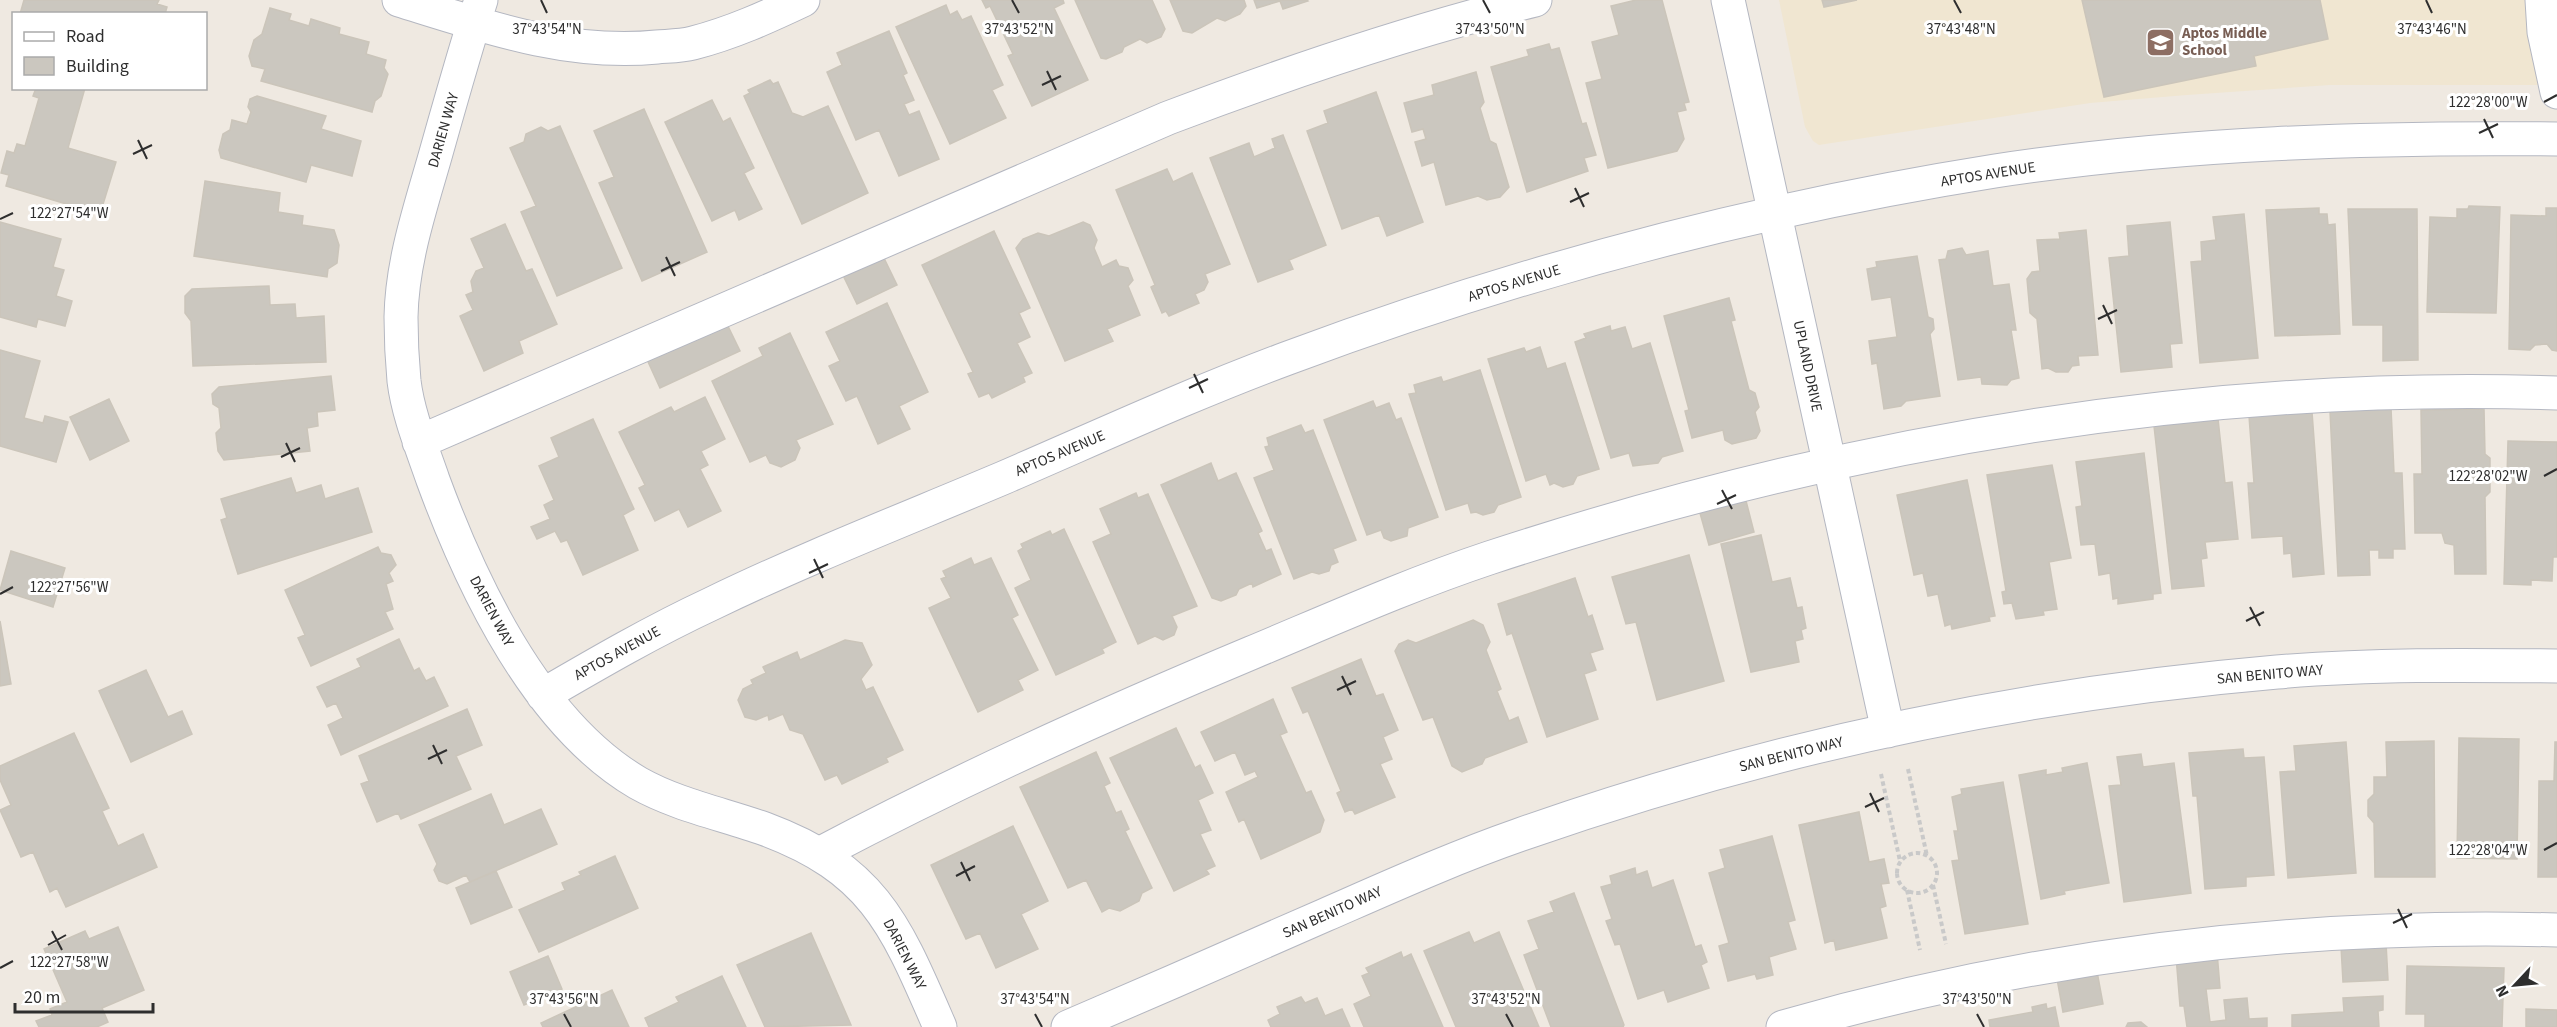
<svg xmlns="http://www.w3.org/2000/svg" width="2557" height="1027" font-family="'Source Sans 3',sans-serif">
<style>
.education{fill:#f0e6d1}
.building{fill:#cbc7bf;stroke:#cbc5ba;stroke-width:1.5}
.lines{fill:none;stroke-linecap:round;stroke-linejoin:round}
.minor-casing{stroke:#b4b7c1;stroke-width:35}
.path{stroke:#c9c9c9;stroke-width:4;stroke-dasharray:4.5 3;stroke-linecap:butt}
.minor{stroke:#fff;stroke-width:33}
.ticks{fill:none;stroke:#2e2e2e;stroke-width:2}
.labels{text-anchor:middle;stroke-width:6;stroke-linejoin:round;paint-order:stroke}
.education-label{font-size:15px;font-weight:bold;fill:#785e54;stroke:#fff;text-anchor:start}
.street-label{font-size:15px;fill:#2e2e2e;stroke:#fff}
.ticks-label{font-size:15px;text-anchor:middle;fill:#2e2e2e;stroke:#fff;stroke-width:6;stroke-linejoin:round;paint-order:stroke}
</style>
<rect width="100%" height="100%" fill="#efe9e1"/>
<path class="education" d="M1779,0H2525L2545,85H2330L2187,95L2090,103L1819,145L1813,141L1805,127Z"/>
<path class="building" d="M24,0H159L157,4L167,7L165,14H20Z
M982,0H1063L1064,3L1054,8L1088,80L1032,106L1008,56L1013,54L990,6L986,8Z
M1075,0H1152L1165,29L1161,37L1147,43L1140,39L1124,47L1122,52L1106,59L1101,58Z
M1170,0H1244L1246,6L1240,14L1225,21L1217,18L1192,33L1183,31Z
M1254,0H1307L1308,1L1283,9L1280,1L1257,8Z
M1636,0H1662L1689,102L1684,103L1686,110L1677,112L1684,139L1677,151L1608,168L1586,83L1602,79L1592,42L1619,35L1611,6Z
M1822,0H1857L1824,7Z
M2082,0H2320L2328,39L2254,56L2256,66L2104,97Z
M946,5L950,15L957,11L962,20L971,16L1003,85L992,90L1006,118L950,144L896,27Z
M270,8L291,14L289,20L309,26L311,19L340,28L339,34L369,42L366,54L386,60L384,68L388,74L381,96L375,101L372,112L261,81L265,69L252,66L249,56L254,40L262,34Z
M889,31L907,73L903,75L914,100L904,104L909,115L919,111L939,159L899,176L879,130L856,140L827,72L842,65L837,53Z
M1549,44L1551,50L1559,48L1582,124L1586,123L1596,155L1584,158L1588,171L1527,192L1491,67L1529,56L1527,50Z
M1476,72L1484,102L1480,108L1490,141L1496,144L1509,187L1500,197L1487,200L1478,196L1446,205L1434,162L1422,166L1415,142L1426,139L1423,129L1412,132L1404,103L1434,95L1432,85Z
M770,80L773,84L778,82L792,113L803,117L828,106L868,193L802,224L744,96L750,93L748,90Z
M36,88H85L68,148L116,162L100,214L6,186L9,175L1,173L7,151L14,153L17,144L25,146L39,98L33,96Z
M1376,92L1423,222L1387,236L1379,215L1342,229L1307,131L1328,123L1324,111Z
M257,96L326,116L321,129L361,141L352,176L311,165L306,182L221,158L219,150L223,134L230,130L232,120L247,124L251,112L248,107L250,99Z
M712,100L723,122L730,118L754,168L744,173L762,209L739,220L735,210L712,221L665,122Z
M644,109L707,252L642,281L599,183L614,177L594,131Z
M560,126L622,268L557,296L521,212L536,206L510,148L524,142L526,134L541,127L548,131Z
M1283,135L1326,245L1289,260L1293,269L1258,282L1210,158L1249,143L1254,157L1275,148L1272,139Z
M1167,169L1173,182L1192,173L1230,264L1205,274L1208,282L1204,290L1195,294L1199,303L1169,316L1166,311L1162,313L1151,287L1155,285L1116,190Z
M205,181L280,193L278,212L303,216L302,225L334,230L339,245L337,263L328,269L327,277L194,256Z
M2469,206L2500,207L2496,313L2427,312L2430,217L2457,218V209H2468Z
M2319,208V214H2327L2328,225L2335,224L2340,334L2275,336L2266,210Z
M2546,208H2557V351L2552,350L2547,344L2535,345L2530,350L2509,349L2511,215L2546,216Z
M2348,209H2417L2418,360L2383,361V325H2353Z
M2244,214L2258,358L2200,363L2191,262L2202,261L2201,242L2216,240L2213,217Z
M0,222L61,239L53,267L64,270L56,296L72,301L65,326L38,319L36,327L0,317Z
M1083,222L1090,225L1097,240L1094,248L1102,267L1116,260L1119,266L1128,268L1133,280L1128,286L1140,315L1107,329L1113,341L1065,361L1016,248L1023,239L1038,233L1049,236Z
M2170,222L2182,343L2170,344L2172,367L2121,372L2109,258L2129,256L2127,226Z
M505,224L526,271L532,269L557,324L519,341L523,353L484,371L460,316L473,310L466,295L473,292L471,281L476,271L484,268L471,239Z
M2086,230L2098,355L2078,356L2079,365L2072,366L2068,372H2056L2048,368L2042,369L2037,319L2030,313L2027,279L2032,272L2040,271L2037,240L2060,239L2059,233Z
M994,231L1030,308L1019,313L1030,337L1017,343L1032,373L1023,377L1025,382L992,398L989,393L979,397L968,374L973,372L922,265Z
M1962,248L1966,255L1988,251L1993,286L2009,284L2016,330H2011L2019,378L2011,380L2007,385L1982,384L1981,377L1958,380L1939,260L1946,259L1948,251Z
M880,250L897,285L857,304L840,269Z
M1917,256L1928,317L1933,319L1934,329L1930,334L1940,396L1906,401L1901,406L1884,409L1877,363L1872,364L1869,341L1897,337L1891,297L1872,300L1867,269L1877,267L1876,262Z
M269,286L270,305L295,304L296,318L324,316L326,362L193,366L191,321L185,313V296L192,289Z
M1729,298L1735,320L1731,321L1749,390L1755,393L1759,407L1755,412L1760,431L1756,438L1732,444L1725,440L1723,430L1692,438L1685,411L1689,410L1664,316Z
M887,303L928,392L899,406L910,429L878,444L857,396L846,401L829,366L840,361L826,332Z
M724,318L740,351L660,388L645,355Z
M1610,326L1611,331L1625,327L1632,349L1650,343L1683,451L1662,457L1658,463L1633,466L1629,453L1611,458L1575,342L1586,338L1584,334Z
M790,333L833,424L796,440L800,448L795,460L781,467L770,463L766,455L750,462L712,381L763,356L759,348Z
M1540,347L1547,369L1565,363L1599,469L1577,476L1573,484L1563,487L1554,483L1550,485L1546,474L1526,481L1488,359L1524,348L1526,352Z
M0,350L40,361L24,418L43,423L45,416L68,422L56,462L0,446Z
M1480,370L1521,497L1498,505L1494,512L1483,515L1476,512L1471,513L1468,503L1446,510L1409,394L1416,393L1414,385L1441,377L1443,382Z
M331,376L335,410L317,412L318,426L307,428L310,451L224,460L218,451L216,433L221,428L219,408L213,404L212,394L219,387Z
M705,397L725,439L701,451L708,465L700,469L721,511L688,527L679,509L655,521L639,488L645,485L619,432L671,407L674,412Z
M109,399L129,441L90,460L70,417Z
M1373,401L1376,408L1389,403L1396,420L1401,418L1438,517L1408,528L1407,536L1391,541L1384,538L1381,530L1367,535L1324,420Z
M2391,408L2394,473H2402L2405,549H2393V558H2379V550H2369L2370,575L2338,576L2330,411Z
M2484,409L2485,454L2490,458V492L2485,497L2486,574H2455L2454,545L2445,543L2442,533H2415L2414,474H2422L2421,410Z
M2312,412L2324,574L2293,577L2291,553L2284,554L2283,536L2252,538L2248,483H2254L2249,416Z
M593,419L634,509L623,515L638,550L583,575L567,540L561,542L555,531L537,539L531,527L550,519L544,505L554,500L539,466L559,457L551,438Z
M2218,419L2225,483L2232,482L2238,539L2205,542L2207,558L2201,559L2204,586L2172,589L2154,426Z
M1301,425L1305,433L1313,430L1356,540L1333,549L1338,562L1331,565L1329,571L1319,574L1312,572L1294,579L1254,478L1274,470L1265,447L1269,446L1267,438Z
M2508,441L2557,442V557H2553L2552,581L2531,580V585L2504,584Z
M2144,453L2161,593L2153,594V599L2118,604V598L2113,599L2110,573L2099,575L2095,544L2081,545L2076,507L2082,506L2076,462Z
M1211,463L1218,481L1236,473L1262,531L1258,533L1266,551L1271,549L1281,574L1253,587L1252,583L1239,589L1236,595L1221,601L1212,598L1161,485Z
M2052,465L2071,558L2049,562L2057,609L2043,611L2044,615L2016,619L2012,603L2004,604L2002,592L2006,591L1987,475Z
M291,478L296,493L321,485L325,499L358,488L372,532L238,574L221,520L227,518L221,499Z
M1967,480L1995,616L1989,617L1990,621L1952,629L1951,624L1945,626L1938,594L1928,596L1923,573L1914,575L1897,495Z
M1136,493L1138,498L1148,494L1197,606L1172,616L1177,627L1174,635L1163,640L1155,636L1138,644L1093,542L1111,534L1100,509Z
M1744,493L1754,532L1709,545L1698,506Z
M1064,529L1116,642L1102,649L1104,653L1056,675L1015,588L1031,580L1018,551L1023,548L1021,544L1050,531L1052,535Z
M1761,535L1772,582L1790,578L1797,608L1802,607L1806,628L1801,630L1803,639L1795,641L1799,662L1751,672L1721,544Z
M378,547L381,553L391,555L396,565L389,573L393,581L386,584L393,609L385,612L393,629L311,666L298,638L305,635L285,590Z
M11,551L65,568L53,607L0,590Z
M1689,555L1724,681L1657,700L1636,622L1626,624L1612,577Z
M971,558L974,565L991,558L1018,615L1012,618L1038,670L1018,680L1023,690L978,712L929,608L951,598L941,579L946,577L943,571Z
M1575,578L1588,617L1592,615L1603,649L1590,653L1596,670L1584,674L1598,719L1547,737L1512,633L1507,635L1498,604Z
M1473,620L1483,625L1490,642L1486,650L1501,689L1497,691L1509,721L1518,717L1527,742L1485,758L1482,764L1462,772L1452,766L1433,717L1423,720L1395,651L1399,644L1408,640L1416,643Z
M0,621L11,684L0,686Z
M399,639L414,671L419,668L426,681L434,677L448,706L341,755L328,725L343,718L336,703L327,707L317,687L361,667L357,659Z
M845,640L862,643L872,665L861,679L866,690L873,687L903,750L886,758L888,762L842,784L837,775L825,780L803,734L790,730L783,714L769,720L768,715L756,720L745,717L738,700L743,689L753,684L751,680L766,673L763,667L797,652L800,660Z
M1361,659L1376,696L1383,694L1398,730L1383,737L1392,759L1380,764L1395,797L1355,814L1352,809L1345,812L1337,793L1341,791L1308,711L1303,713L1292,688Z
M146,670L168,717L182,711L192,734L131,762L99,691Z
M1273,699L1287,732L1280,735L1306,793L1311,791L1324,820L1320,832L1261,859L1244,819L1239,822L1226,792L1258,777L1255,771L1245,775L1235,752L1215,761L1201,732Z
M467,709L482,745L456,756L471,789L401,819L398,813L377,822L361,784L369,781L359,756Z
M1176,728L1195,768L1200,765L1213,793L1198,800L1211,830L1200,834L1215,866L1206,870L1209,874L1174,891L1110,758Z
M74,733L109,808L102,811L118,846L143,834L157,867L66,907L57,888L50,892L33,852L21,857L0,810L11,805L0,780V766Z
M2459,738L2519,739L2517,859L2457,858Z
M2434,741L2435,877H2375L2374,823L2368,816V800L2374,794V777H2387L2386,742Z
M2346,742L2356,873L2288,878L2280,772L2296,771L2294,746Z
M2555,742H2557V877H2538L2539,781H2554Z
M2243,749L2244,758L2264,757L2274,875L2246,877V886L2205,889L2197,796H2193L2189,753Z
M1096,752L1110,783L1104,786L1116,813L1121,811L1129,829L1125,831L1152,888L1142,893L1139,901L1120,911L1109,908L1102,912L1086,880L1068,888L1020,787Z
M2141,754L2143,767L2174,763L2191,893L2124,902L2109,786L2121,785L2117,757Z
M2087,763L2109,883L2064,891L2065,894L2041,899L2019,775L2046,770V775L2063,772L2062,768Z
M2003,782L2028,924L1965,934L1952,861L1959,860L1954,831H1958L1952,797L1962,794L1961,789Z
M491,794L504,825L541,809L557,844L470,882L466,875L447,884L439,881L434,870L437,864L419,825Z
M1859,812L1869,862L1884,859L1889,883L1881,884L1886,906L1880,908L1887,938L1836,950L1834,940L1825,943L1799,825Z
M1013,826L1048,901L1021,914L1038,949L996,968L980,933L966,939L931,865Z
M1772,836L1795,920L1788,922L1796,949L1769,957L1773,975L1757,979L1755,974L1728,981L1719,946L1729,943L1709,873L1725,868L1720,850Z
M615,856L638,908L539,952L519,910L565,890L562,883L581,875L579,872Z
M1635,868L1636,875L1647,871L1652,888L1673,880L1695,947L1701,945L1707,962L1701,965L1709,988L1668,1002L1664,990L1638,999L1620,944L1615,945L1606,921L1612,919L1601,887L1612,884L1610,876Z
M496,871L512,907L471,924L456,888Z
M1574,893L1624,1025L1623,1027H1551L1524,955L1539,949L1528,921L1554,912L1550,902Z
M118,927L144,990L102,1008L108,1022L97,1027H39L36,1021L52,1015L50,1009L67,1002L44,949L85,931L89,939Z
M1469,932L1474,943L1499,932L1539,1027H1456L1424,951Z
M811,933L851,1025L765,1027L737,965Z
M2386,943L2388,980L2343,982L2341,946Z
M1401,952L1403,958L1411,954L1443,1027H1364L1354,1004L1371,996L1362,976L1369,973L1366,968Z
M2217,952L2220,988L2206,989L2210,1022L2226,1020L2224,1000L2247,998L2249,1019L2267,1018V1027H2187L2184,1006H2180L2176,956Z
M548,956L562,989L524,1005L510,972Z
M2096,966L2103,1004L2063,1012L2056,973Z
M2407,966L2504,968L2502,1027H2425V1014H2406Z
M722,976L746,1027H649L645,1018L679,1002L676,997Z
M612,990L629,1027H543L541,1023Z
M2383,996V1010L2378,1011L2379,1027H2292V1015L2344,1012L2343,998Z
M1301,997L1305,1003L1317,998L1325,1016L1342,1009L1350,1027H1271L1268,1020L1280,1014L1277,1007Z
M2046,1004L2047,1009L2055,1007L2059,1027H1990L1989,1020L2033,1012L2032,1007Z
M2526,1009L2557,1010V1027H2526Z
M2141,1022L2147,1027H2126L2128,1023Z"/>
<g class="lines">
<defs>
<path id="minor" d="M399,0C483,26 567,56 657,47C669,46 681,46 693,43C732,33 767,17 803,0
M481,0C464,53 449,107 434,160C419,212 402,263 401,317C401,338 402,360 404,381C408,414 422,448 433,480C472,586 536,723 638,783C677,805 723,814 765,829C875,870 896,926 940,1027
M1728,0L1888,731
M2542,0L2544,32L2557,92
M419,442L1168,118C1289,72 1410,31 1535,0
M543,695C598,663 653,631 711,604C806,558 906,519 1003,478C1098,437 1191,394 1288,358C1516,273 1755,209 1995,171C2180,143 2370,137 2557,139
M821,853C961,779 1105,714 1251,653C1330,620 1408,585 1489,558C1833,445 2194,381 2557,393
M1068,1027C1154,990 1239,953 1325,915C1389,887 1453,858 1519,835C1763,749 2020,694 2277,672C2370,664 2464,665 2557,666
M1783,1027C2035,955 2295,923 2557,930"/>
</defs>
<use href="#minor" class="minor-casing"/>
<path class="path" d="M1908,769L1927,856
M1881,774L1900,861
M1897 873a20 20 0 1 1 40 0a20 20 0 1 1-40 0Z
M1933,885L1946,944
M1907,890L1920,950"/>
<use href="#minor" class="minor"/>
</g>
<path class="ticks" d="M541,0L547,13M1012,0L1019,13M1483,0L1490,13M1954,0L1961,13M2426,0L2432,13M1047,71L1056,90M1042,85L1061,76M2544,102L2557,95M2484,119L2493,138M2479,133L2498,124M138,140L147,159M133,154L152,145M1575,188L1584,207M1570,202L1589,193M0,219L13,213M666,257L675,276M661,271L680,262M2103,305L2112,324M2098,319L2117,310M1194,374L1203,393M1189,388L1208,379M286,443L295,462M281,457L300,448M2544,476L2557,469M1722,490L1732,509M1717,504L1736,495M814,559L823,578M809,573L828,564M0,594L13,587M2250,607L2260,626M2246,621L2264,612M1342,676L1351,695M1337,690L1356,681M433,745L442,764M428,759L447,750M1870,793L1879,812M1865,807L1884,798M2544,850L2557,843M961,862L970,881M956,876L975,866M2398,909L2407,928M2393,923L2412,914M52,931L62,950M48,945L66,935M0,968L13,961M564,1014L571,1027M1035,1014L1042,1027M1506,1014L1513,1027M1977,1014L1984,1027"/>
<defs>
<symbol id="school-square" viewBox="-11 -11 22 22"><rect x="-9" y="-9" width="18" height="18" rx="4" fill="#8d6e63" stroke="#fff"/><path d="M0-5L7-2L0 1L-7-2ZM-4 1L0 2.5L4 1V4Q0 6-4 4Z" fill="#fff"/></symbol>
</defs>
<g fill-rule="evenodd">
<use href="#school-square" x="2144" y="26" width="33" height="33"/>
</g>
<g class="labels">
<g class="education-label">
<text x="2182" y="38">Aptos Middle<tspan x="2182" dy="17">School</tspan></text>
</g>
<g class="street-label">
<text transform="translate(443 130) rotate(-74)" y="5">DARIEN WAY</text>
<text transform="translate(1988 174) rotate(-9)" y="5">APTOS AVENUE</text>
<text transform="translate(1514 283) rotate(-17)" y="5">APTOS AVENUE</text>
<text transform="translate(1808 366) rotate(78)" y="5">UPLAND DRIVE</text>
<text transform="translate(1060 453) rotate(-23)" y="5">APTOS AVENUE</text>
<text transform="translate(492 611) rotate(62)" y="5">DARIEN WAY</text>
<text transform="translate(617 653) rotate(-29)" y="5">APTOS AVENUE</text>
<text transform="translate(2270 674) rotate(-5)" y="5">SAN BENITO WAY</text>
<text transform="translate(1791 754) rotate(-14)" y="5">SAN BENITO WAY</text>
<text transform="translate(1332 912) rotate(-24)" y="5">SAN BENITO WAY</text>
<text transform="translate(905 954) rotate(63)" y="5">DARIEN WAY</text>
</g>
</g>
<g class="ticks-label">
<text x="547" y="34">37°43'54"N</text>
<text x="1019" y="34">37°43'52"N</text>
<text x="1490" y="34">37°43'50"N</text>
<text x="1961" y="34">37°43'48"N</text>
<text x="2432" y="34">37°43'46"N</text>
<text x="2488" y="107">122°28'00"W</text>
<text x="69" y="218">122°27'54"W</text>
<text x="2488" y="481">122°28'02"W</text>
<text x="69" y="592">122°27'56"W</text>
<text x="2488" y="855">122°28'04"W</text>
<text x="69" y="967">122°27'58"W</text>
<text x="564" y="1004">37°43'56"N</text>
<text x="1035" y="1004">37°43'54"N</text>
<text x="1506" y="1004">37°43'52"N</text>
<text x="1977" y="1004">37°43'50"N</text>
</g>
<rect x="12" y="12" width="195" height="78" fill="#ffffff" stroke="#ababab" stroke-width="1.5"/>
<rect x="24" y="32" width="30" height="9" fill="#ffffff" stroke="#ababab" stroke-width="1.5"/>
<text x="66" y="42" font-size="18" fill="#2e2e2e">Road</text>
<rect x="24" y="57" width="30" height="18" fill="#cbc7bf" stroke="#ababab" stroke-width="1.5"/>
<text x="66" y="72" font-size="18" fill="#2e2e2e">Building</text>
<g transform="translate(2515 985) rotate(244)" stroke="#ffffff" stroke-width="4.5" paint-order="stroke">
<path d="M0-4.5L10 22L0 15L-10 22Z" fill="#2e2e2e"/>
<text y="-9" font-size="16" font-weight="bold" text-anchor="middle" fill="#2e2e2e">N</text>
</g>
<path d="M15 1003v9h138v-9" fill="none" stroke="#2e2e2e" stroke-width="3"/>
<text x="24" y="1003" font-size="18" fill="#2e2e2e" stroke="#ffffff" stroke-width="4.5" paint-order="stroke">20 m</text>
</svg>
